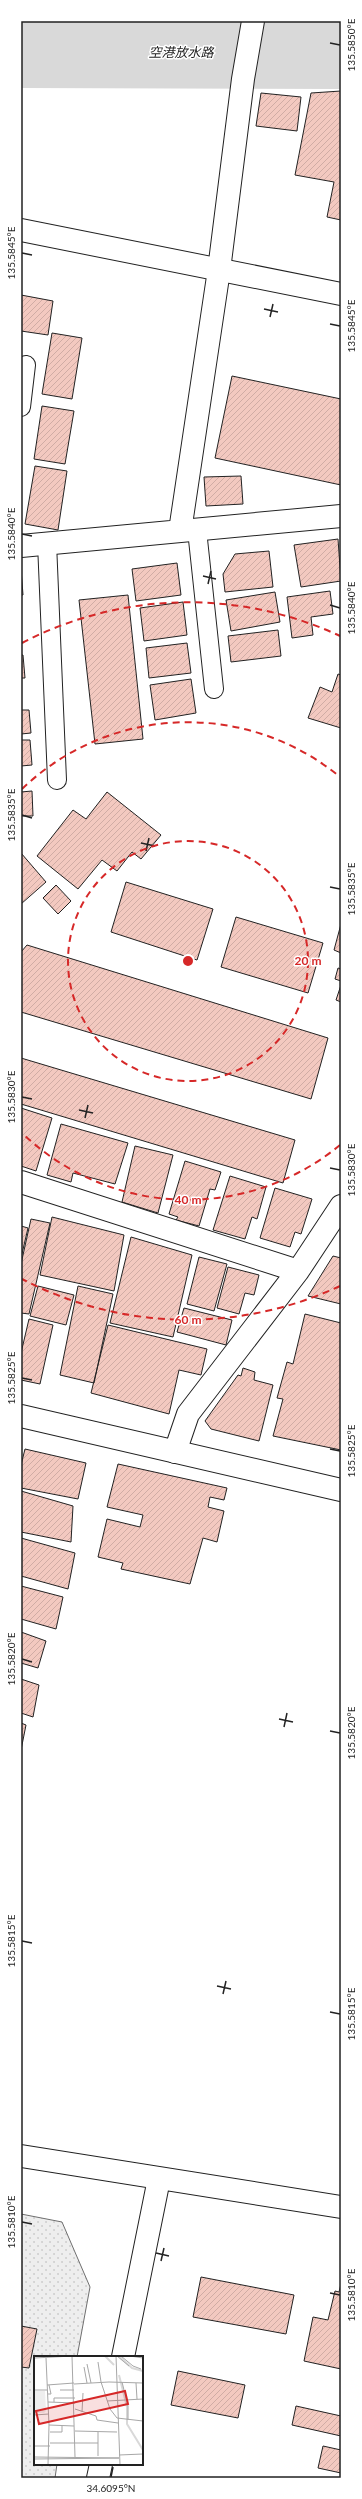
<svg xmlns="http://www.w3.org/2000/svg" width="362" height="2499" font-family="Lato,'Noto Sans JP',sans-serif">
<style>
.green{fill:url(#green-dots);stroke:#6f6f6f}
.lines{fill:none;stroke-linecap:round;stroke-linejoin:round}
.river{stroke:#d9d9d9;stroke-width:72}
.building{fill:url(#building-hatch);stroke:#222}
.lane-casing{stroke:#222;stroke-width:20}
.street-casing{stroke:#222;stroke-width:24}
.secondary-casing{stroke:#222;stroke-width:24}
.lane{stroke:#fff;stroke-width:18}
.street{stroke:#fff;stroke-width:22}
.secondary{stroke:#fff;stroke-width:22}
.ticks{fill:none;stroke:#222;stroke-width:1.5}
.ring{fill:none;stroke:#d62828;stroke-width:2;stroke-dasharray:7 5}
.labels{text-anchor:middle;stroke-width:3;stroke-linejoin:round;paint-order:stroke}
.water-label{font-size:13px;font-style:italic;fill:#222;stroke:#fff}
.inset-river{fill:none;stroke:#d9d9d9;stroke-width:2}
.inset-road{fill:none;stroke:#a7a7a7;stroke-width:1}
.view{fill:#d62828;fill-opacity:0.15;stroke:#d62828;stroke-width:2}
.inset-edge{fill:none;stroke:#222;stroke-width:2}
.centre{fill:#d62828;stroke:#fff;stroke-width:2}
.ring-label{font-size:12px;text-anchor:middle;font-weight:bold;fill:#d62828;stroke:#fff;stroke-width:3;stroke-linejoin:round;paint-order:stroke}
.neatline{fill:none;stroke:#222;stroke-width:1.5}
.ticks-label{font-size:10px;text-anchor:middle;fill:#222}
</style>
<defs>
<pattern id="green-dots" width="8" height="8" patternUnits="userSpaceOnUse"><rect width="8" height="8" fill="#eee"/><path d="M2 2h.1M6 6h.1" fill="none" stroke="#ccc" stroke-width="1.8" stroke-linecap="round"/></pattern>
<pattern id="building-hatch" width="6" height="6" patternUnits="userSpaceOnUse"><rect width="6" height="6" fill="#f3c9c0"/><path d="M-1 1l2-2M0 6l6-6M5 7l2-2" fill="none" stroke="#d0aca5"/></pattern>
</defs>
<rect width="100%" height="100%" fill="#fff"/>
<path class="green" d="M21,2214L62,2222L90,2287L77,2357H35V2464H57L55,2478H21Z"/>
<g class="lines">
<path class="river" d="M21,52L341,53"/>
</g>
<path class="building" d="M341,91V220L327,217L334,182L295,175L311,93Z
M261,93L301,97L297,131L256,126Z
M21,295L53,301L48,335L21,331Z
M52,333L82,338L72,399L42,394Z
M232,376L341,399V485L215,458Z
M42,406L74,411L65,464L34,459Z
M35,466L67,471L58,530L25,524Z
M241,476L243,504L206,506L204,477Z
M338,539L341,581L301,587L294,545Z
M269,551L273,587L225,592L223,574L235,554Z
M177,563L181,595L136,601L132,569Z
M21,569L23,595H21Z
M330,591L333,614L311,617L313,635L292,638L287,597Z
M275,592L280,622L231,631L226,600Z
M128,595L143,739L95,744L79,600Z
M183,602L187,635L144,641L140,608Z
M278,630L281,656L231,662L228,636Z
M187,643L191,673L149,678L146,648Z
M21,655H23L25,678H21Z
M338,674L341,675V728L308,718L320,687L332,692Z
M191,679L196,713L155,720L150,685Z
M21,710H29L31,733L21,734Z
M21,740H30L32,765L21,766Z
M32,791L33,816H21V792Z
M107,792L161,835L141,859L132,852L117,871L102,860L78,889L37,856L73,810L86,819Z
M21,853L46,882L21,904Z
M126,882L213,909L197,960L111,932Z
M56,885L71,901L58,914L43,898Z
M236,917L323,943L308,993L221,967Z
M341,924V953L334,950Z
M27,945L328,1038L311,1099L21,1012V952Z
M338,968L341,969V981L335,979Z
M341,985V1002L336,1000Z
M21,1058L295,1140L283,1183L21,1104Z
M21,1108L52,1118L36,1171L21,1166Z
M61,1124L128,1143L115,1184L73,1173L71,1182L47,1175Z
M135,1146L173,1155L158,1213L122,1202Z
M185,1161L221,1172L215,1190L210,1189L199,1226L176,1220L178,1217L169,1214Z
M230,1176L266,1187L257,1219L252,1217L245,1239L213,1230Z
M275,1188L312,1199L301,1234L295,1232L290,1247L260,1238Z
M52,1217L124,1235L114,1291L40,1275Z
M31,1219L50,1223L29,1314L21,1313V1264Z
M21,1226L28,1228L21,1258Z
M131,1237L192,1255L173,1337L110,1323Z
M333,1256L341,1258V1304L308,1296Z
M199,1257L227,1264L214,1311L187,1304Z
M228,1267L259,1275L254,1295L245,1293L239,1314L217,1308Z
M38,1286L74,1295L66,1325L30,1316Z
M78,1286L113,1294L94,1383L60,1375Z
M184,1308L232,1320L226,1345L177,1332Z
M305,1314L341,1323V1450L273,1436L283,1399L277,1398L287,1362L293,1364Z
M29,1319L53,1325L40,1384L21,1380V1353Z
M108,1325L207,1349L201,1375L179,1370L169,1414L91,1393Z
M243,1368L255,1372L254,1380L273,1385L259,1441L211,1429L205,1421L238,1375L241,1376Z
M25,1449L86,1463L78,1499L21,1488V1465Z
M118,1464L227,1488L224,1500L210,1497L208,1507L224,1511L217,1542L203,1538L190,1584L121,1569L123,1563L98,1557L107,1519L140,1527L143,1515L107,1507Z
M21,1491L73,1506L71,1542L21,1532Z
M21,1538L75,1553L68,1589L21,1576Z
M21,1586L63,1597L56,1629L21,1619Z
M21,1632L46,1641L38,1668L21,1663Z
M21,1679L39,1685L33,1717L21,1713Z
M21,1723L26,1725L21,1750Z
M201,2277L294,2295L286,2334L193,2317Z
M341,2284V2369L304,2361L313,2317L328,2320L335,2291L339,2292Z
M21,2326L37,2329L29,2368L21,2367Z
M178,2371L245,2385L238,2418L171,2405Z
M296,2406L341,2416V2436L292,2425Z
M323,2446L341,2450V2473L318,2468Z"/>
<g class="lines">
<defs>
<path id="lane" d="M21,407L26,365
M197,530L214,689
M47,543L57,780"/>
<path id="street" d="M180,531L219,270L243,79L253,21
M21,546L341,516
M21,1182L298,1271
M175,1452L188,1414L298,1271L341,1206"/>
<path id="secondary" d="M21,230L341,294
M21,1416L341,1490
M21,2156L341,2207
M123,2357L159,2179
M98,2478L101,2464"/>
</defs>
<use href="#lane" class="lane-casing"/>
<use href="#street" class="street-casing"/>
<use href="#secondary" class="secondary-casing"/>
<use href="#lane" class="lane"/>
<use href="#street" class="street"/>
<use href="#secondary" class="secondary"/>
</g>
<path class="ticks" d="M330,43L340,45M22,253L32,255M264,309L278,312M270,317L273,304M330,324L340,326M22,534L32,536M203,576L216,579M208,584L211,571M330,605L340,608M22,815L32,818M141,843L155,846M146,851L149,838M330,887L340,889M22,1097L32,1099M79,1110L93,1113M85,1118L88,1105M330,1168L340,1170M22,1378L32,1380M330,1449L340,1451M22,1659L32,1662M279,1719L293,1722M284,1727L287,1713M330,1731L340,1733M22,1941L32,1943M217,1986L231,1989M223,1994L226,1981M330,2012L340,2014M22,2222L32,2224M156,2253L169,2256M161,2261L164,2248M330,2293L340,2295M111,2477L113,2467"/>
<g class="ring">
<circle cx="188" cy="961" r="120"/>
<path d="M340 1145A239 239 0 0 1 22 1133M22 789A239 239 0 0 1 340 777"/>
<path d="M340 1286A359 359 0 0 1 22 1279M22 643A359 359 0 0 1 340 636"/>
</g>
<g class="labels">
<g class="water-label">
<text x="181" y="57">空港放水路</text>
</g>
</g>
<g transform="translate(34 2356)">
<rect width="109" height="109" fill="#fff"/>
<path d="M0,35H11L12,55L10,57H0Z" fill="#eee"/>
<path class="inset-river" d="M71,0L80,9M85,0L98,12L109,15M85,19L93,51V68L109,94"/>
<path class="inset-road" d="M38,0L41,101M82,0L86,109M83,0L95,10M87,0L99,10L107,13M96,0L109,2M0,2L39,0M12,2L15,69L14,109M64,6L67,26L76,53L83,62L109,65M53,8L57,27M50,11L53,27M88,26L94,50V64M102,27L103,43M40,28L75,26L109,27M13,29L40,27M0,34H13M26,34H40M14,38H17L15,29M73,45L109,43M14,46L41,47M20,46V42H41M41,53L62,60L63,64L84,67M48,56L49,37M0,59L15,58M15,69L40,70M41,75L83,76M16,76H28V70M16,87H64M0,90H16M85,99L109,98M64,100V76M0,101L85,102M0,103L85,102"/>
<path class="view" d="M91,35L94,48L5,68L2,55Z"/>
<rect width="109" height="109" class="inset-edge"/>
</g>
<circle cx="188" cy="961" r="6" class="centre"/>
<g class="ring-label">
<text x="308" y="965">20 m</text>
<text x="188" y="1204">40 m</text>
<text x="188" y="1324">60 m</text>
</g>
<rect width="362" height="2499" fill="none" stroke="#ffffff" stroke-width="44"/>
<rect x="22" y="22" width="318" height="2455" class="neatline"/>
<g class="ticks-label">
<text transform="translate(351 45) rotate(-90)" y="4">135.5850°E</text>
<text transform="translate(11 253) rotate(-90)" y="4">135.5845°E</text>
<text transform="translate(351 326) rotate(-90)" y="4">135.5845°E</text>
<text transform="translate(11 534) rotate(-90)" y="4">135.5840°E</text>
<text transform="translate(351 608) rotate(-90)" y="4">135.5840°E</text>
<text transform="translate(11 815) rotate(-90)" y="4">135.5835°E</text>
<text transform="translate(351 889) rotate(-90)" y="4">135.5835°E</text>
<text transform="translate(11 1097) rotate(-90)" y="4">135.5830°E</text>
<text transform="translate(351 1170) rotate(-90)" y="4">135.5830°E</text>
<text transform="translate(11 1378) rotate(-90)" y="4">135.5825°E</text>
<text transform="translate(351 1451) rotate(-90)" y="4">135.5825°E</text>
<text transform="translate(11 1659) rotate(-90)" y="4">135.5820°E</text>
<text transform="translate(351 1733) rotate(-90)" y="4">135.5820°E</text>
<text transform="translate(11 1941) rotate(-90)" y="4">135.5815°E</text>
<text transform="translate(351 2014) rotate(-90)" y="4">135.5815°E</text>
<text transform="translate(11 2222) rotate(-90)" y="4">135.5810°E</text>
<text transform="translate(351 2295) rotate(-90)" y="4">135.5810°E</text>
<text x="111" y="2492">34.6095°N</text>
</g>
</svg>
